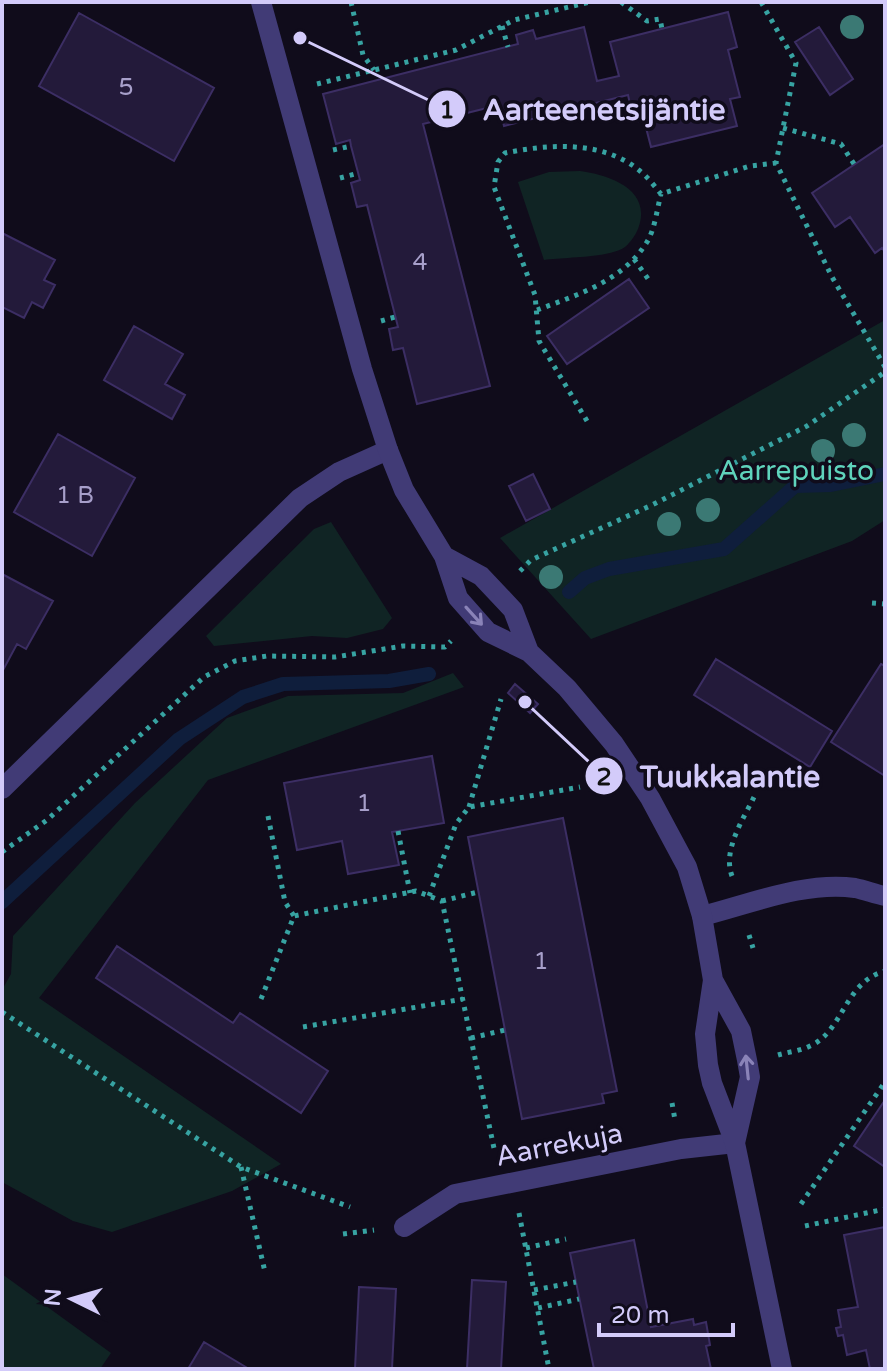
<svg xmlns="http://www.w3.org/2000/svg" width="887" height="1371" font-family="'Varela Round',sans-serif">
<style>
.green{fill:#102424}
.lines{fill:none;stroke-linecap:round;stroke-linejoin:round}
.stream{stroke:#0f1e3c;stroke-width:14}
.building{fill:#231a3a;stroke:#3c2e64;stroke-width:2}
.path{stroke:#37a3a2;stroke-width:5;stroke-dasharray:4 6;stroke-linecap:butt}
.minor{stroke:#413b76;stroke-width:20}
.tertiary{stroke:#413b76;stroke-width:20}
.tree{fill:#3b7974}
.oneway{stroke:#8a83b8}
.labels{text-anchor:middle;stroke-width:7;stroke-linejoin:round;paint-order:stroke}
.number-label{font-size:24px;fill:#a79fca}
.park-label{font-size:28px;fill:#5fd3bc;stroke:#100c1b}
.street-label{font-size:28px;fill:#d3cbfa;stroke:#100c1b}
.leader{fill:none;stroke:#d3cbfa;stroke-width:3}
.callout-dot{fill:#d3cbfa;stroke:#100c1b;stroke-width:3}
.mark-label{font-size:24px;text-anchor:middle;font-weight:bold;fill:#111}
.callout-label{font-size:30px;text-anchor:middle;font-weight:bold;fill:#d3cbfa;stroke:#100c1b;stroke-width:7;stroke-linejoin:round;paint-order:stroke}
</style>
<rect width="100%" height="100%" fill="#100c1b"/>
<path class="green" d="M580,171C609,175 651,189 639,226C637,233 631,242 625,247C610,258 564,257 544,260L518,182L549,172Z
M885,320V520L852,541L591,639L500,538Z
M331,522L392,618L383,629L347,638L312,636L214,646L206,636L314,529Z
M453,673L464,687L208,780L39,998L281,1164L232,1191L112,1232L73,1221L2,1182V990L11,974L13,936L135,803L227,718L288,696L403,693Z
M2,1274L111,1353L100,1369H2Z"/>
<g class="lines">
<path class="stream" d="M569,592L585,578L609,569L724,549L795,486L831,485L885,474
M2,902L179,739L243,697L283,684L389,681L429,674"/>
</g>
<path class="building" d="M728,12L737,47L728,50L740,97L730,99L737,126L651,147L644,120L634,122L628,95L504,126L499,105L423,124L490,386L417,404L403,348L393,350L389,329L398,327L367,205L357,207L351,183L360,180L351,146L350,140L336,144L323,94L518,44L516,35L533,30L536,39L584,27L597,81L619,76L610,42Z
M79,13L214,88L174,161L39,86Z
M819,27L853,79L830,95L795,42Z
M885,144V252L882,248L875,253L850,217L835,227L812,193Z
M2,233L55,260L44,280L55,285L43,308L32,302L24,318L2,307Z
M629,279L649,308L567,364L547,336Z
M134,326L183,354L165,384L185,395L172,419L104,380Z
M58,434L135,478L92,556L14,512Z
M533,474L550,509L526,521L509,486Z
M2,574L53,601L26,649L17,644L2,672Z
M716,659L832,731L810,767L694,695Z
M881,664L885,666V776L831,742Z
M515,684L538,704L530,713L508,693Z
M432,756L444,823L392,832L399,865L348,874L342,841L297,850L284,783Z
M563,818L617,1091L602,1094L604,1103L522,1119L468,837Z
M117,946L233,1023L240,1013L328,1071L301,1113L96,978Z
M885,1100V1167L854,1146Z
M885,1227V1369H870L866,1350L847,1355L843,1335L838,1336L836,1328L841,1327L838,1310L858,1307L844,1235Z
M634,1240L651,1327L693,1319L694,1325L706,1322L710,1345L706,1346L711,1369H594L570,1253Z
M472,1280L506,1282L501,1369H467Z
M359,1287L396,1289L392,1369H355Z
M204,1342L249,1369H188Z"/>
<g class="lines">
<path class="path" d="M351,2L363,55L374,70
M621,2L647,21L660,19L662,29
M761,2L796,63L776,163L832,277L885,367
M502,26L508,47
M317,84L456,50L514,20L590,2
M783,128L841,144L854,164
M333,150L351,146
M340,178L359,173
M634,259L651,283
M537,310C577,295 623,281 647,242C655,229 657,209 661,194
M381,321L395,317
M587,421L539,341L535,295L494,187L498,162L505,153C549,144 603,140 640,171C648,177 655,187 661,194L750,166L776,163
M520,571L531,560L652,505L807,426L885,372
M872,603L885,604
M469,807L501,699
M268,816L285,902L294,916
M398,831L410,893
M2,852L47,820L204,677L235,661L267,656L335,657L403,646L445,647L451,641
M732,876C722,850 744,818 755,795
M429,896L456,824L469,807L580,787
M442,901L478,892
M749,935L753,948
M261,999L294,916L416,891L442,901L495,1153
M2,1012L241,1167L350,1207
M303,1027L463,999
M471,1038L505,1030
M778,1055C788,1052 800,1051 810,1046C844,1031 844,982 885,971
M672,1103L675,1120
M241,1167L265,1272
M801,1204L885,1082
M519,1213L549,1369
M805,1226L885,1209
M343,1234L374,1230
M526,1248L566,1239
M534,1290L576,1282
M538,1308L579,1299"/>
<path class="minor" d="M2,789L300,498L339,472L388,450
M702,916C750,904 805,881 855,888C865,890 875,894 885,896
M404,1227L455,1194L681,1149L735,1143"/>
<path class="tertiary" d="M261,2L362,369L388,450L404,490L444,556L458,598L488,632L529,652L567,688L614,744L650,798L687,867L702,916L713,980L741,1031L747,1060L750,1077L735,1143
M444,556L481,576L513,610L529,652
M713,980L705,1034L708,1065L712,1083L735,1143L782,1369"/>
</g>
<g class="tree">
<circle cx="852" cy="27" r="12"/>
<circle cx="854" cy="435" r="12"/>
<circle cx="823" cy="451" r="12"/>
<circle cx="708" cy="510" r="12"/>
<circle cx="669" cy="524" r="12"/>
<circle cx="551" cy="577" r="12"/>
</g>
<defs><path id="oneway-shaft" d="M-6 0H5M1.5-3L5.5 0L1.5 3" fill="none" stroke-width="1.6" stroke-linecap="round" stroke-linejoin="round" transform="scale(2)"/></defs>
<g class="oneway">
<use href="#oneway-shaft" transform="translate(474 616) rotate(48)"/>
<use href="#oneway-shaft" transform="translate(747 1067) rotate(-96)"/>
</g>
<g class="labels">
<g class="number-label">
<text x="126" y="95">5</text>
<text x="420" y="270">4</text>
<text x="75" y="503">1 B</text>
<text x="364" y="811">1</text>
<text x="541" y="969">1</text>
</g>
<g class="park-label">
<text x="796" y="480">Aarrepuisto</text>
</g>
<g class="street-label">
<text transform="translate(559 1144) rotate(-11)" y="10">Aarrekuja</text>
</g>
</g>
<path class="leader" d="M300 38L447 109M525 702L604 776"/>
<g class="callout-dot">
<circle cx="300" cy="38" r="8"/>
<circle cx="525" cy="702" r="8"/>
<circle cx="447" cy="109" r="20"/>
<circle cx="604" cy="776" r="20"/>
</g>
<g class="mark-label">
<text x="447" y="118">1</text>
<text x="604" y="785">2</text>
</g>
<g class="callout-label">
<text x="604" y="120">Aarteenetsijäntie</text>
<text x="730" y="787">Tuukkalantie</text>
</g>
<rect width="887" height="1371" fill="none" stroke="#d3cbfa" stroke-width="8"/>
<g transform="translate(72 1299) rotate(275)" stroke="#100c1b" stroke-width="6" paint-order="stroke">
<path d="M0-6L14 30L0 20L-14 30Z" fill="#d3cbfa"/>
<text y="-12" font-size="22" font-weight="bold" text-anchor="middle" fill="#d3cbfa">N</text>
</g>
<path d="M599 1323v12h134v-12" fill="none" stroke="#d3cbfa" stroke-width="4"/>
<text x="611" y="1323" font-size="24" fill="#d3cbfa" stroke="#100c1b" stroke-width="6" paint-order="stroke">20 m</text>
</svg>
